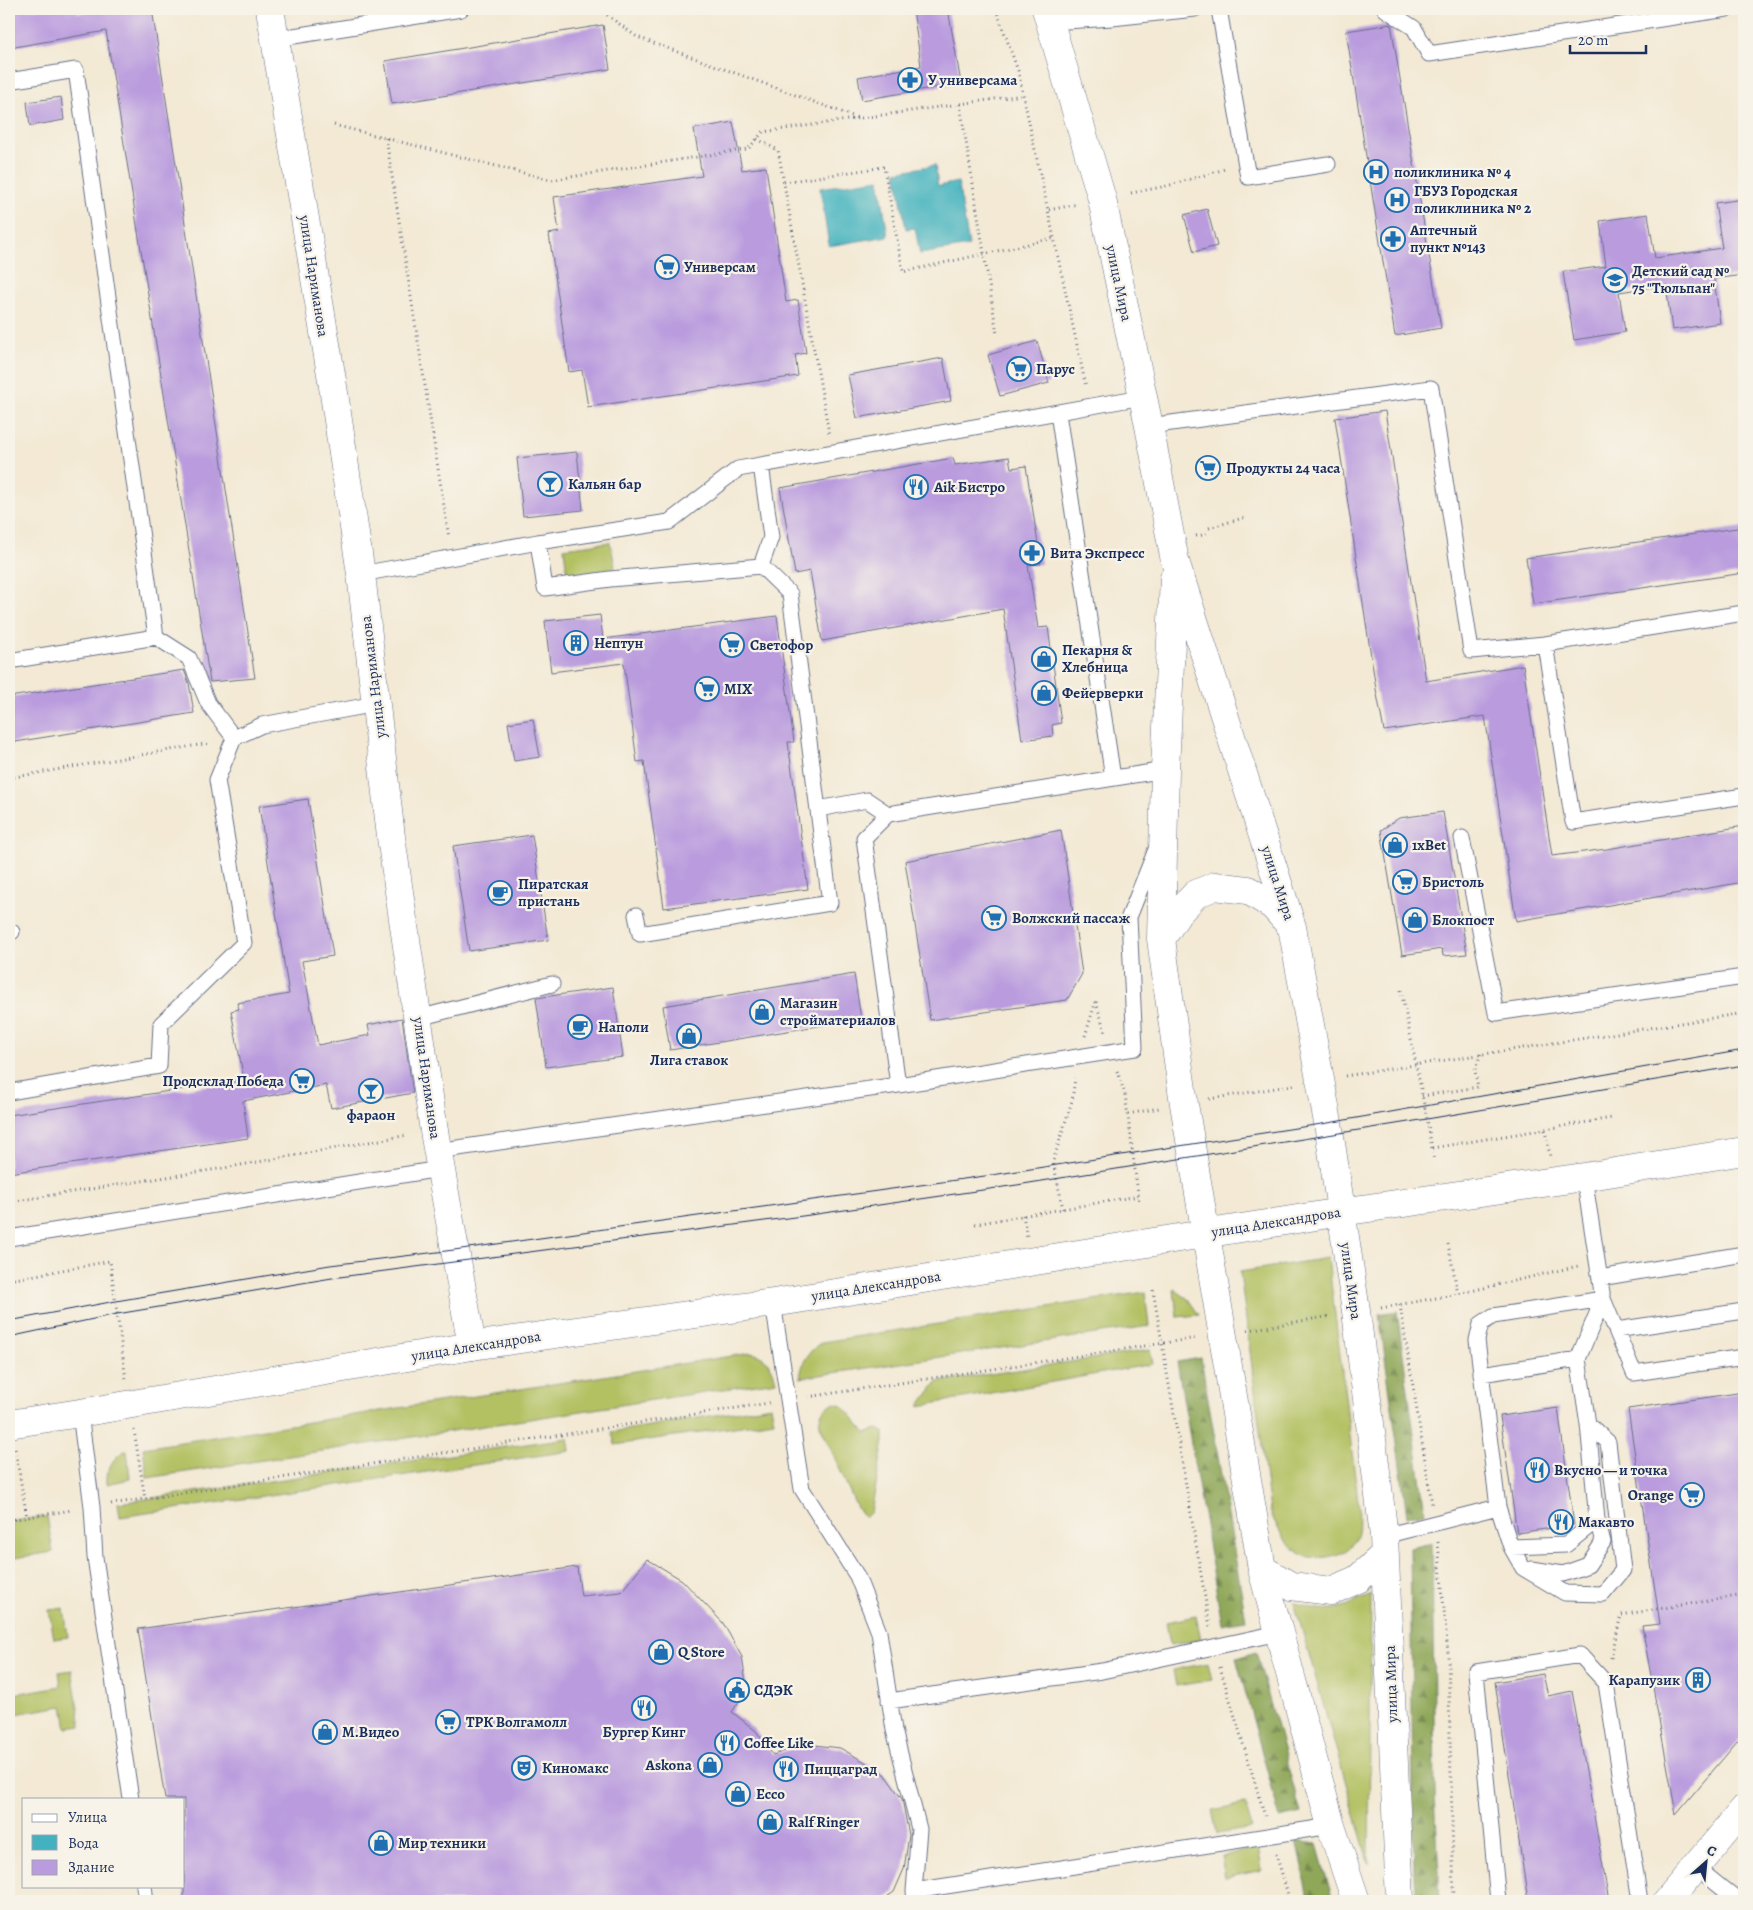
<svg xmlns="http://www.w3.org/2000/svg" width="1753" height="1910" font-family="Alegreya,serif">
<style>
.grass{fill:#b4c163;stroke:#687860}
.forest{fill:url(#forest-firs);stroke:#556b5c}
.water{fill:#43b2be;stroke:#2f708e}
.building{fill:#b99bde}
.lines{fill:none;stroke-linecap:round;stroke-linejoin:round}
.service-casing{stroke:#677087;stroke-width:17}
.minor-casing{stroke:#677087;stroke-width:29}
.tertiary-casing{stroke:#677087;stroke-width:29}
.secondary-casing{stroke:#677087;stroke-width:29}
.path{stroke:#677087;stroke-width:3;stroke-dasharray:1 4;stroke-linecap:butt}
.service{stroke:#fff;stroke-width:15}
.minor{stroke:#fff;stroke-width:28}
.tertiary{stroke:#fff;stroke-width:28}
.secondary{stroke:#fff;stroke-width:28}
.tram{stroke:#1b2f5e;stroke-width:1}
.labels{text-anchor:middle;stroke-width:4.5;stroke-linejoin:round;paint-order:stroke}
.poi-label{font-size:15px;font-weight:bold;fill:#1b2f5e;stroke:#f7f3e8;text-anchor:start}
.street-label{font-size:15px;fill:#1b2f5e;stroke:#f7f3e8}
</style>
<defs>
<pattern id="forest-firs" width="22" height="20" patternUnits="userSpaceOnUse" patternTransform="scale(1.25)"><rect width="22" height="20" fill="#8fa759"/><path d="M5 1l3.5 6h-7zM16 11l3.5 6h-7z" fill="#74884d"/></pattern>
</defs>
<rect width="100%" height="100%" fill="#f7f3e8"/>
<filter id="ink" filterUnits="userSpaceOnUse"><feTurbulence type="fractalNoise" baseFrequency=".02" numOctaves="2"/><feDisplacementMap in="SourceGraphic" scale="10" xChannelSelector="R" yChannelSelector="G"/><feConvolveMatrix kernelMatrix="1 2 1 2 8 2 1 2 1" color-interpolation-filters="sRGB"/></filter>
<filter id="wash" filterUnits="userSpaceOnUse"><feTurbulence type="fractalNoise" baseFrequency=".0096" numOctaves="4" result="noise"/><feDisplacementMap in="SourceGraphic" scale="20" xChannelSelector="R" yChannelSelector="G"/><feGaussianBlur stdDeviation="1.12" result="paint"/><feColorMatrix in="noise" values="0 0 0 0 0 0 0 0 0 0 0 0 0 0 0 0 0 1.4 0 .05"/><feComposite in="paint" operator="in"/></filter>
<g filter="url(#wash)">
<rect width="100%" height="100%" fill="#f3e9d4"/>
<path class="grass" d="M610,542L615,566L610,573L574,578L567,574L564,548Z
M1328,1258L1359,1509C1358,1517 1360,1529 1357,1536C1355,1540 1351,1547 1348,1549C1336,1558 1311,1561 1299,1553C1284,1543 1277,1527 1270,1511L1240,1272Z
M1174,1289L1188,1299L1199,1315L1177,1317Z
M1145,1292L1149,1326L800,1378C802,1362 808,1351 822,1342Z
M1150,1350L1153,1364L919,1406L937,1382Z
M751,1353C768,1357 772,1366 776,1381L147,1478L143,1448Z
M833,1403L842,1405L866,1433L877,1429L884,1432V1441L871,1512L865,1518L857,1508L820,1425C818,1414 824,1408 833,1403Z
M771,1406L774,1421L615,1445L612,1432Z
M568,1438L570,1451L120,1517L118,1503Z
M127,1450L130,1479L107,1484C106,1469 113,1456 127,1450Z
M47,1516L53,1552L9,1559V1522Z
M1371,1594L1369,1864L1294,1602C1325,1615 1343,1610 1371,1594Z
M64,1608L68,1637L54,1639L49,1610Z
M1196,1616L1201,1640L1170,1645L1166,1622Z
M1208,1663L1212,1680L1176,1686L1173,1670Z
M72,1670L81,1726L67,1728L63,1706L9,1715V1695L61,1686L59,1672Z
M1245,1804L1252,1828L1217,1834L1212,1810Z
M1258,1848L1262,1870L1225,1878L1221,1856Z"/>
<path class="forest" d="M1397,1311L1425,1513L1407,1516L1379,1314Z
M1201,1358L1246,1620L1222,1624L1177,1362Z
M1432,1543L1435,1791L1440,1901H1416L1414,1877L1410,1548Z
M1256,1652L1301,1813L1280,1818L1236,1658Z
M1296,1841L1317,1844L1333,1901H1310Z"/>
<path class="water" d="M935,165L938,186L958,182L969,246L920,254L915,228L906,229L896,172Z
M879,179L888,236L829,246L820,188Z"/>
<g id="blocks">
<path class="building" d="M9,9H77L78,13L102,9H152L255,678L210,682L106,31L9,48Z
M913,9H948L961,83L862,100L858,77L921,66Z
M1391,24L1441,328L1395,336L1346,31Z
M603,25L610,69L392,104L385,61Z
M61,97L64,120L30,126L27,102Z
M733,122L742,170L766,167L786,302L798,300L806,353L795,355L798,376L588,407L582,370L569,372L549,234L559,232L554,197L702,176L694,129Z
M1744,199V275L1714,279L1720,323L1672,330L1666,285L1619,292L1625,332L1574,340L1563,272L1606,266L1600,221L1648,214L1655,258L1722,248L1715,203Z
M1207,209L1217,246L1194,252L1184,215Z
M1037,341L1049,383L1000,396L988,355Z
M943,358L951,401L857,418L848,375Z
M1385,411L1426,681L1523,665L1552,856L1607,849L1744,826V882L1516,921L1485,716L1384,731L1376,689L1335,418Z
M577,452L583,510L523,516L517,458Z
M1009,457L1011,468L1026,466L1041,564L1028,565L1038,628L1048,627L1061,723L1052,725L1053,736L1022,740L1003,609L822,641L810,571L795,574L780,488L953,458L955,465Z
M1744,527V573L1533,604L1526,558Z
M600,615L603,639L777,616L794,742H788L808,889L664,908L644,761L637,762L624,663L551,672L545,621Z
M184,670L189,683L194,713L9,743V697Z
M533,719L540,757L514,761L508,723Z
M308,799L333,956L302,961L318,1045L370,1035L368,1025L402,1018L413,1093L331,1108L326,1085L243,1101L248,1138L9,1173V1115L244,1080L231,1011L239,1009L237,1003L289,994L259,806Z
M1443,812L1467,954L1443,956L1442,949L1402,955L1381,830L1399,818Z
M1061,830L1082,974L1067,1000L930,1020L905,861Z
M532,835L548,940L469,951L453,846Z
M854,974L861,1019L670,1050L663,1006Z
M613,987L623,1057L546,1067L536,998Z
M1744,1392V1734L1676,1814L1642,1626L1660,1624L1628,1409Z
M1558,1408L1574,1525L1517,1533L1500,1416Z
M647,1559L682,1580L723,1623L742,1657L747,1689L732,1712L756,1731L773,1755L806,1744L840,1748L883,1772L902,1799L909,1835L904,1869L894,1892L881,1901H184V1799H165L138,1629L577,1567L581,1596L621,1592Z
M1543,1674L1548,1696L1572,1691L1609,1901H1528L1495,1682Z"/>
</g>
</g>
<g filter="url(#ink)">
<use href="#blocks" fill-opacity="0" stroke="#677087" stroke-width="1"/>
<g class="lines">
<defs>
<path id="service" d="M1219,9L1248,177L1328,164
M1385,9L1414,28L1429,54L1727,9
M1051,22L1112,18L1195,9
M275,39L461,9
M9,81L76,70L156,637L9,661
M1058,413L1113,778
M1149,426L1431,388L1471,651L1545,644L1744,613
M538,542L545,588L610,579L761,566L771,537L761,465
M361,574L538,542L669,522L738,469L1142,397
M156,637L189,658L208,703L234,738
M1545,644L1573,822L1744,796
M818,809L867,800L888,814
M1462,838L1496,1013L1744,977
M1157,847L1129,917L1135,1048L898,1085L864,838L888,814L1165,770
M636,915L640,934L830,903L790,594L761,566
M9,932H12
M418,1018L552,984
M9,1092L159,1066L161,1024L244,943L217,780L234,738L262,725L376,704
M437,1151L898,1085
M1584,1177L1603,1299L1634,1373L1744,1357
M9,1238L440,1169
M1600,1278L1744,1254
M773,1303L802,1489L857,1576L879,1632L894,1730L919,1829L914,1891L915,1901
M1616,1330L1744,1311
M1578,1359L1603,1299
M1481,1374L1578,1359L1588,1424L1597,1520L1603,1542L1588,1565L1563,1574L1532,1569
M80,1413L92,1507L95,1557L131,1799
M1588,1424L1608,1442L1623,1570L1603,1594L1565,1593L1523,1568L1511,1547L1498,1507L1477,1340L1481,1324L1493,1316L1603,1299
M1384,1536L1498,1507
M1511,1547L1566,1545L1597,1520
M889,1701L1102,1671L1278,1633
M1696,1867L1738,1901
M144,1886L146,1901
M914,1891L1331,1826
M1498,1901L1476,1672L1580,1655L1606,1683L1640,1901"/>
<path id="minor" d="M270,9L332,380L361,574L391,837L434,1131L472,1346
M1667,1901L1744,1809"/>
<path id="tertiary" d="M1046,9L1102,199L1149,426L1175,561L1292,927L1328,1123L1356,1311L1384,1536L1400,1901
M1174,578L1165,770L1161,939L1184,1104L1262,1569L1331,1826L1356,1901
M1161,939L1178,913L1196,894L1215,886L1248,890L1273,906L1291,926
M1262,1569L1291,1586L1331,1591L1358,1579L1385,1554"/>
<path id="secondary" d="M9,1424L80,1413L472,1346L773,1303L1341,1212L1584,1177L1744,1151"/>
</defs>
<use href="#service" class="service-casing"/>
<use href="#minor" class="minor-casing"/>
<use href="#tertiary" class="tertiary-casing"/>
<use href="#secondary" class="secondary-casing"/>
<path class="path" d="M599,9L637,37L858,118
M996,9L1018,71L1086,387
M960,104L997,334
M334,125L551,180L748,149L763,132L1023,95
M386,138L449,538
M757,139L778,150L829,433
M784,182L884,167L903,272L1055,238
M1131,193L1167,186L1225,169
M1049,210L1078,204
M1209,528L1246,517
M1196,536L1210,534
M9,778L210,743
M1401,990L1427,1119L1434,1161
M1096,1002L1105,1032
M1085,1036L1096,1001
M1117,1071L1125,1094L1139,1201
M1345,1076L1744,1013
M1422,1096L1478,1087L1475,1071L1481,1053
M1209,1099L1294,1085
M1128,1114L1159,1108
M1545,1130L1550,1156
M1432,1148L1612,1118
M9,1202L230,1167L408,1135
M1063,1209L1053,1161L1072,1101L1075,1078
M1023,1215L1027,1237
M975,1224L1138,1196
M1448,1244L1458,1294
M9,1280L110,1261L126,1380
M1153,1290L1210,1627
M1400,1305L1432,1504
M1381,1308L1458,1294L1578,1266
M1248,1330L1331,1316
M808,1397L1197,1338
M134,1430L145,1499
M15,1449L27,1517
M111,1504L769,1403
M9,1520L72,1510
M1438,1542L1448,1654L1454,1901
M1611,1658L1621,1615L1744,1595
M1220,1667L1265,1816
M1276,1854L1290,1901"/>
<use href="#service" class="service"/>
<use href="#minor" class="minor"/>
<use href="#tertiary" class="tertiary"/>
<use href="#secondary" class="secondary"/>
<path class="tram" d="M9,1321L116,1301L330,1265L454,1250L992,1175L1328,1123L1744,1050
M9,1337L117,1314L332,1278L810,1215L1017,1185L1427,1119L1744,1065"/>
</g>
</g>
<defs>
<symbol id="pharmacy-ring" viewBox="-11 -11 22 22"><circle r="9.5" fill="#f7f3e8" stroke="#1f6fb2" stroke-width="1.5"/><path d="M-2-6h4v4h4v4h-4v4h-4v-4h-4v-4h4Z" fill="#1f6fb2"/></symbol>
<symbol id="hospital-ring" viewBox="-11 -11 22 22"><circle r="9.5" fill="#f7f3e8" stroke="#1f6fb2" stroke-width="1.5"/><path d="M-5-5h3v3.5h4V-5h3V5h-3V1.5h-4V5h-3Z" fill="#1f6fb2"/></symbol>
<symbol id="supermarket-ring" viewBox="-11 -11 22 22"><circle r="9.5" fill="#f7f3e8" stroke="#1f6fb2" stroke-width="1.5"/><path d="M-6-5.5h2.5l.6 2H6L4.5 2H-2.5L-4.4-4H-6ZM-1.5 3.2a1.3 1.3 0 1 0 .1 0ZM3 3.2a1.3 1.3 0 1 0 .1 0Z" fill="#1f6fb2"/></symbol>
<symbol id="school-ring" viewBox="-11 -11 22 22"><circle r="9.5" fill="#f7f3e8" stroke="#1f6fb2" stroke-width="1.5"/><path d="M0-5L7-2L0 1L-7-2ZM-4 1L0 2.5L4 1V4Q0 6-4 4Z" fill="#1f6fb2"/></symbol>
<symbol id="bar-ring" viewBox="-11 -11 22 22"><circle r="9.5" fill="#f7f3e8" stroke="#1f6fb2" stroke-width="1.5"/><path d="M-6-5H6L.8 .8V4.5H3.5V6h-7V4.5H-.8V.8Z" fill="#1f6fb2"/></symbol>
<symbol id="restaurant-ring" viewBox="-11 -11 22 22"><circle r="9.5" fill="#f7f3e8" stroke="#1f6fb2" stroke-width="1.5"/><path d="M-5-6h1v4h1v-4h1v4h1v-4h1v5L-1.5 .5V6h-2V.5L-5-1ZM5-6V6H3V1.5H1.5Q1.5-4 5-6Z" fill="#1f6fb2"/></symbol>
<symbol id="building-ring" viewBox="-11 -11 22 22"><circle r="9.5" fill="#f7f3e8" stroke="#1f6fb2" stroke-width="1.5"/><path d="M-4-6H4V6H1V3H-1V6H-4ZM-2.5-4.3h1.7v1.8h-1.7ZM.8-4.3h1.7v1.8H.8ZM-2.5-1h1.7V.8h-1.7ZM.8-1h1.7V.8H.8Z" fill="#1f6fb2"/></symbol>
<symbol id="shop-ring" viewBox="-11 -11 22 22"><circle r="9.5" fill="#f7f3e8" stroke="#1f6fb2" stroke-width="1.5"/><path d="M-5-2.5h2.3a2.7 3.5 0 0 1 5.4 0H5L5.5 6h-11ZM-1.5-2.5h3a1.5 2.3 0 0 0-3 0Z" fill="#1f6fb2"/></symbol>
<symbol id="cafe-ring" viewBox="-11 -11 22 22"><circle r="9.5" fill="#f7f3e8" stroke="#1f6fb2" stroke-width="1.5"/><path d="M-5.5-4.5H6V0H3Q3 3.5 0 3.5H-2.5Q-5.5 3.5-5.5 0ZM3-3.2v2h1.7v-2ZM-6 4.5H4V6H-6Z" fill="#1f6fb2"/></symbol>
<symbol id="civic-ring" viewBox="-11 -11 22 22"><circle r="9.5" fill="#f7f3e8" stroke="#1f6fb2" stroke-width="1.5"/><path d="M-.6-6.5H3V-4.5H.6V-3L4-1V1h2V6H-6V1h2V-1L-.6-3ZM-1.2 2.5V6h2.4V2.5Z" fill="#1f6fb2"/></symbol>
<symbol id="theatre-ring" viewBox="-11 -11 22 22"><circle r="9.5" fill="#f7f3e8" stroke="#1f6fb2" stroke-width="1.5"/><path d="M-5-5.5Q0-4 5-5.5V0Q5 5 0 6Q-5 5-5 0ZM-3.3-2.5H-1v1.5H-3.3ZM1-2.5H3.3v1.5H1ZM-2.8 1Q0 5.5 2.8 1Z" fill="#1f6fb2"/></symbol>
</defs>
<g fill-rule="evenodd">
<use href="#pharmacy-ring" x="896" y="66" width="28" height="28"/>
<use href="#hospital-ring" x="1362" y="158" width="28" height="28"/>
<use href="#hospital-ring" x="1383" y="186" width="28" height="28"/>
<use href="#pharmacy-ring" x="1379" y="225" width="28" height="28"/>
<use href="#supermarket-ring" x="653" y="253" width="28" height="28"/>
<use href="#school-ring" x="1601" y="266" width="28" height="28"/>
<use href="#supermarket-ring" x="1005" y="355" width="28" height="28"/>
<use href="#supermarket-ring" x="1194" y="454" width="28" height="28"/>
<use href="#bar-ring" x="536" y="470" width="28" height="28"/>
<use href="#restaurant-ring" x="902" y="473" width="28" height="28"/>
<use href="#pharmacy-ring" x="1018" y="539" width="28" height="28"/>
<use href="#building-ring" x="562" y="629" width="28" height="28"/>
<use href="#supermarket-ring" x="718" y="631" width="28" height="28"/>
<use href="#shop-ring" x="1030" y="645" width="28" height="28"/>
<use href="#supermarket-ring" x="693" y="675" width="28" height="28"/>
<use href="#shop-ring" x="1030" y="679" width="28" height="28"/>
<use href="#shop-ring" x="1381" y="831" width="28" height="28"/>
<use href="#supermarket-ring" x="1391" y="868" width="28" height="28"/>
<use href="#cafe-ring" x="486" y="879" width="28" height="28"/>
<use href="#supermarket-ring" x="980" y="904" width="28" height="28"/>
<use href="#shop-ring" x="1401" y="906" width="28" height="28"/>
<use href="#shop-ring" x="748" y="998" width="28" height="28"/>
<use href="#cafe-ring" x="566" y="1013" width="28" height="28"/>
<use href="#shop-ring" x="675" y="1022" width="28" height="28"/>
<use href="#supermarket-ring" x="288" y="1067" width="28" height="28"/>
<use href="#bar-ring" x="357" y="1077" width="28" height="28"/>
<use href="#restaurant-ring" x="1523" y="1456" width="28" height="28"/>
<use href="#supermarket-ring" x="1678" y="1481" width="28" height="28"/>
<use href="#restaurant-ring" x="1547" y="1508" width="28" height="28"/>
<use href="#shop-ring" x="647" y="1638" width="28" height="28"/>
<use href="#building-ring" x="1684" y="1666" width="28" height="28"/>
<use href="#civic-ring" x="723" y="1676" width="28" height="28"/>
<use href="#restaurant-ring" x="630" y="1694" width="28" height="28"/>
<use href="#supermarket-ring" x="434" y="1708" width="28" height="28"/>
<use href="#shop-ring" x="311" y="1718" width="28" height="28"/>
<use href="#restaurant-ring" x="713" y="1729" width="28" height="28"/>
<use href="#shop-ring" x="696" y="1751" width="28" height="28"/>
<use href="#theatre-ring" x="510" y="1754" width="28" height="28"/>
<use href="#restaurant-ring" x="772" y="1755" width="28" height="28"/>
<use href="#shop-ring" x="724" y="1780" width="28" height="28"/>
<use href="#shop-ring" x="756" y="1808" width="28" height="28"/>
<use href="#shop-ring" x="367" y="1829" width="28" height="28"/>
</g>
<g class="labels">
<g class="poi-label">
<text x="928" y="85">У универсама</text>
<text x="1394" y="177">поликлиника № 4</text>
<text x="1414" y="196">ГБУЗ Городская<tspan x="1414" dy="17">поликлиника № 2</tspan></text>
<text x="1410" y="235">Аптечный<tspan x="1410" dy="17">пункт №143</tspan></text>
<text x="684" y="272">Универсам</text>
<text x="1632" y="276">Детский сад №<tspan x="1632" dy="17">75 "Тюльпан"</tspan></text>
<text x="1036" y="374">Парус</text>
<text x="1226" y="473">Продукты 24 часа</text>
<text x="568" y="489">Кальян бар</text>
<text x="934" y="492">Aik Бистро</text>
<text x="1050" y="558">Вита Экспресс</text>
<text x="594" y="648">Нептун</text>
<text x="750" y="650">Светофор</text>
<text x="1062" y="655">Пекарня &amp;<tspan x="1062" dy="17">Хлебница</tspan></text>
<text x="724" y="694">MIX</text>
<text x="1062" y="698">Фейерверки</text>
<text x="1412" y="850">1xBet</text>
<text x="1422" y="887">Бристоль</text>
<text x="518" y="889">Пиратская<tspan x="518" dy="17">пристань</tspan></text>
<text x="1012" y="923">Волжский пассаж</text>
<text x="1432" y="925">Блокпост</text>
<text x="780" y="1008">Магазин<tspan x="780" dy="17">стройматериалов</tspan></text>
<text x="598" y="1032">Наполи</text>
<text x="689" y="1065" text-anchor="middle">Лига ставок</text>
<text x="284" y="1086" text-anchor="end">Продсклад Победа</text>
<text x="371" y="1120" text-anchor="middle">фараон</text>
<text x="1554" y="1475">Вкусно — и точка</text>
<text x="1674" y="1500" text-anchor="end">Orange</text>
<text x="1578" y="1527">Макавто</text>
<text x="678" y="1657">Q Store</text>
<text x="1680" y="1685" text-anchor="end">Карапузик</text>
<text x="754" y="1695">СДЭК</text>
<text x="466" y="1727">ТРК Волгамолл</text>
<text x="342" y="1737">М.Видео</text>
<text x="644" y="1737" text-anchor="middle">Бургер Кинг</text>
<text x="744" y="1748">Coffee Like</text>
<text x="692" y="1770" text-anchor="end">Askona</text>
<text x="542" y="1773">Киномакс</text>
<text x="804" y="1774">Пиццаград</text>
<text x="756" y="1799">Ecco</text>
<text x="788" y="1827">Ralf Ringer</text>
<text x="398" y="1848">Мир техники</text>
</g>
<g class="street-label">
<text transform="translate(314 276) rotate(81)" y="5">улица Нариманова</text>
<text transform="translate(1119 283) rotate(78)" y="5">улица Мира</text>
<text transform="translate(373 677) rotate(-97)" y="5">улица Нариманова</text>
<text transform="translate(1278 883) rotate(72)" y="5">улица Мира</text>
<text transform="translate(427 1078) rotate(82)" y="5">улица Нариманова</text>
<text transform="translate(1276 1222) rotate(-9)" y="5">улица Александрова</text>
<text transform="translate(1351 1281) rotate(82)" y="5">улица Мира</text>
<text transform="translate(876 1286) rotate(-9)" y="5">улица Александрова</text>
<text transform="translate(476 1346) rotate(-9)" y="5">улица Александрова</text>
<text transform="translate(1391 1684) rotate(-92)" y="5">улица Мира</text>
</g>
</g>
<rect width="1753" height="1910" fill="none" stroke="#f7f3e8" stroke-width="30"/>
<rect x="22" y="1798" width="162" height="90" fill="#f7f3e8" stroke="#9fa5b1"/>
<rect x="32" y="1814" width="25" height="8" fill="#ffffff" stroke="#9fa5b1"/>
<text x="68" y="1822" font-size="15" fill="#1b2f5e">Улица</text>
<rect x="32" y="1835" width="25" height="15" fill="#43b2be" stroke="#9fa5b1"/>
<text x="68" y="1848" font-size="15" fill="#1b2f5e">Вода</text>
<rect x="32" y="1860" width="25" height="15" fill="#b99bde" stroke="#9fa5b1"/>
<text x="68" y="1872" font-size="15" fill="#1b2f5e">Здание</text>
<g transform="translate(1706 1862) rotate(27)" stroke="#f7f3e8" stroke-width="4" paint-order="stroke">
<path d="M0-4L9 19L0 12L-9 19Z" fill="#1b2f5e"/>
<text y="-8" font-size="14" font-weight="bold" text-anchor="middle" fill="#1b2f5e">С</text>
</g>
<path d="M1570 45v8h76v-8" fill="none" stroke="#1b2f5e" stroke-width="2.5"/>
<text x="1578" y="45" font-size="15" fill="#1b2f5e" stroke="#f7f3e8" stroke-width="4" paint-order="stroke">20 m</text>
</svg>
